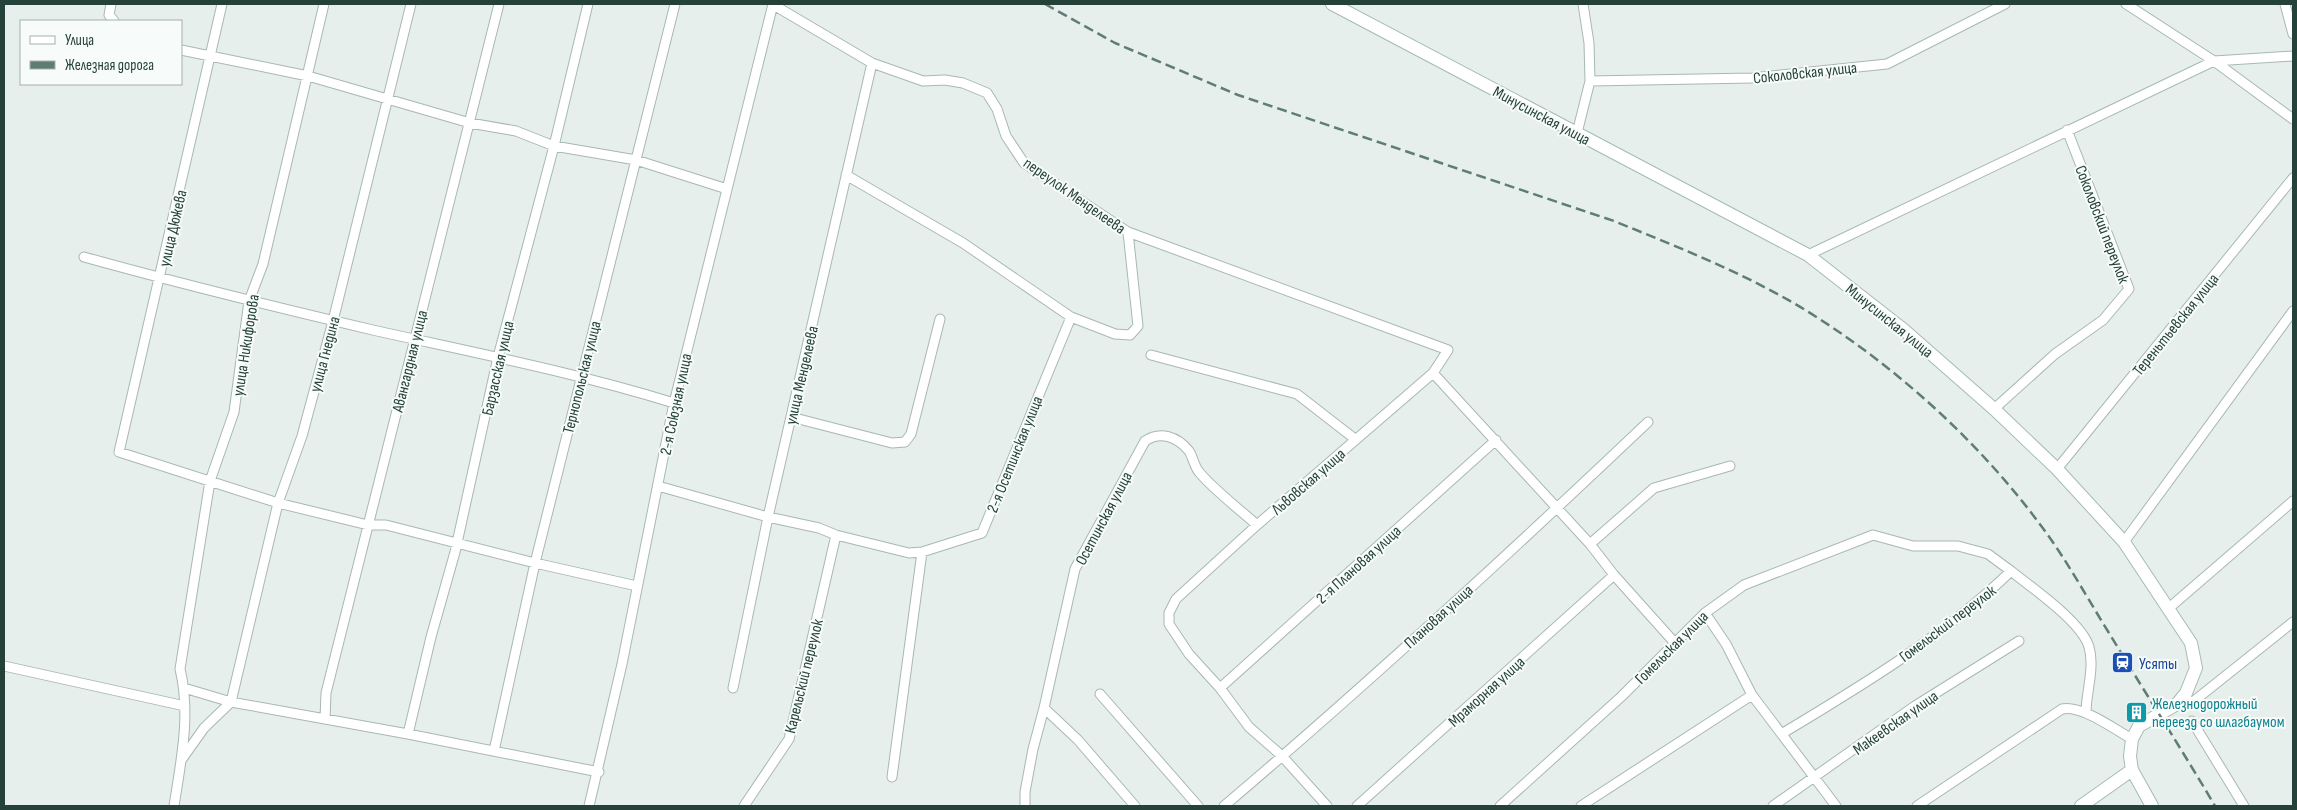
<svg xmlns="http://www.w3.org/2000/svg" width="2297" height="810" font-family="'Sofia Sans Condensed',sans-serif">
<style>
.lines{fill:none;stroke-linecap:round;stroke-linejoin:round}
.street-casing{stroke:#a8b8b2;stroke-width:11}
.secondary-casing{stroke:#a4bbb3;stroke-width:14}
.street{stroke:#fff;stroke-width:9}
.secondary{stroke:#fff;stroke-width:12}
.rail{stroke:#5f7d75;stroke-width:2.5;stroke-dasharray:10 5;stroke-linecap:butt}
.labels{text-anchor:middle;stroke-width:4;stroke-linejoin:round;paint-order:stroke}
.street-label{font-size:16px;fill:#24423a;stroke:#f7fbf9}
.transit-label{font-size:16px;fill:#164399;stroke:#f7fbf9;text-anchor:start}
.culture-label{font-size:16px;fill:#0d838f;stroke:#f7fbf9;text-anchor:start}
</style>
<rect width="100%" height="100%" fill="#e6efeb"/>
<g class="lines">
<defs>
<path id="street" d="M111,4L109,15L114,21
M222,4L119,452L278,503L368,525H386L535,563L637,586
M772,4L872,63L923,81L945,80L963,83L987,93L997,109L1006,136L1024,163L1128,232L1448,350L1433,373L1257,525L1176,599L1169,613V624L1189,654L1220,688L1249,727L1282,756L1327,806
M1583,4L1589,43L1590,81
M2126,4L2214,61L2293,119
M2285,4L2293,34
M181,50L308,76L470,123L516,131L554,146L636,160L727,189
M1577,133L1590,81L1752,78L1887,64L2005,4
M846,175L963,243L1071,317L1115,334L1130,335L1138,326L1128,232
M1808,255L2214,61L2293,56
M84,257C181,284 279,308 377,331C476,353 577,373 674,403
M1151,355L1297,394L1355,439
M1433,373L1590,544L1614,575L1674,642
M1994,409L2055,354L2103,320L2129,289L2067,130
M791,417L892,443L905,442L911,434L940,319
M2057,469L2293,178
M658,486L768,517L819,528L836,535L909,553L922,552L982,533L1071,317
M2124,542L2293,311
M1590,544L1654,488L1730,466
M2169,608L2293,501
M1705,613L1726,644L1752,695L1836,806
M4,666L185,706
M184,688L231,702L408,734L599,772
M733,688L768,517L872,63
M1220,688L1496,440
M1100,694L1198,806
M2177,704L2194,701L2293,622
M1044,708L1078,740L1135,806
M325,719L326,693L499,4
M2192,721L2244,806
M1783,733C1863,685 1944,636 2011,571C2032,588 2082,622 2089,647C2095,668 2086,692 2086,713
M408,734L431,637L455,552L498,357L554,146L588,4
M494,751L535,563L675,4
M182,759L204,728L231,702L278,503L302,436L333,321L411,4
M892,777L922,552
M174,806C181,761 191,714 180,669L210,481L234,412L249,301L263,264L324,4
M589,806L622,664L674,403L773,4
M744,806L789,739L836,535
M1025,806V792L1033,749L1044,708L1075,569L1145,441C1160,431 1177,436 1189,451C1193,457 1194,466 1199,472C1213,489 1240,510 1257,525
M1224,806C1369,683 1510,553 1648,422
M1357,806L1614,575
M1500,806L1622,696L1705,613L1744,585L1873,535L1913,546H1958L1988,554L2011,571
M1581,806L1752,695
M1773,806L1915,706L2019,641
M1917,806L2062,709C2082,705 2114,729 2132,739"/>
<path id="secondary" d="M1332,4L1808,255L1904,330L1994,409L2057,469L2124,542L2191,643L2196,668L2186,693L2177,704L2139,726L2132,739L2130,756L2132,770L2152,806
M2081,806L2132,770"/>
</defs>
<use href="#street" class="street-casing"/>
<use href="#secondary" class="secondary-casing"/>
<use href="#street" class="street"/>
<use href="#secondary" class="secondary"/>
<path class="rail" d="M1045,4L1115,43L1238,95L1614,221C1685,250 1757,278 1821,320C1903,373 1981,445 2039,523C2065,557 2086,596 2109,633C2144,691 2181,748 2215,806"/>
</g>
<defs>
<symbol id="station-square" viewBox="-11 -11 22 22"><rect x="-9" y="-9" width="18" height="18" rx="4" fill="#1a4fb4" stroke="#f7fbf9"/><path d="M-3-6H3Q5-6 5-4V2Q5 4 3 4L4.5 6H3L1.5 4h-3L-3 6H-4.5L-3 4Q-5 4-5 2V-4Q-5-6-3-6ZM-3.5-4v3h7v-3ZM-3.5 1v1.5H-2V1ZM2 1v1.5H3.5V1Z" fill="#fff"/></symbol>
<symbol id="building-square" viewBox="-11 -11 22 22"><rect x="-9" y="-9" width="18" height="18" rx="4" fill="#0f9aa8" stroke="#f7fbf9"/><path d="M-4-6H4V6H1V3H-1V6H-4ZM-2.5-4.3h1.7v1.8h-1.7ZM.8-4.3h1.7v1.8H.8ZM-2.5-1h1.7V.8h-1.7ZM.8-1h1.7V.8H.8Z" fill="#fff"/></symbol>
</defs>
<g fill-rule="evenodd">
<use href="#station-square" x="2110" y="650" width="25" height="25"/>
<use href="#building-square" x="2124" y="700" width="25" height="25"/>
</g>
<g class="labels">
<g class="street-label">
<text transform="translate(1805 72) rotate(-6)" y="6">Соколовская улица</text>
<text transform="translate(1542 115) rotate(28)" y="6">Минусинская улица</text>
<text transform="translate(1075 195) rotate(35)" y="6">переулок Менделеева</text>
<text transform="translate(2103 224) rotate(69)" y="6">Соколовский переулок</text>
<text transform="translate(172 228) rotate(-77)" y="6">улица Дюжева</text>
<text transform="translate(1890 320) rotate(39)" y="6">Минусинская улица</text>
<text transform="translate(2175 324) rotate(-51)" y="6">Тереньтьевская улица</text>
<text transform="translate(245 345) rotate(-81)" y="6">улица Никифорова</text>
<text transform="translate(324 354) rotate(-75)" y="6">улица Гнедина</text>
<text transform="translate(409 361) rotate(-76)" y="6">Авангардная улица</text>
<text transform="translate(497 368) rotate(-77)" y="6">Барзасская улица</text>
<text transform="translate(801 375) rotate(-77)" y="6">улица Менделеева</text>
<text transform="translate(581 377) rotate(-76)" y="6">Тернопольская улица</text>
<text transform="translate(675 404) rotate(-78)" y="6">2-я Союзная улица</text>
<text transform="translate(1014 454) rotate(-68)" y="6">2-я Осетинская улица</text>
<text transform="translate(1308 481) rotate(-41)" y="6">Львовская улица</text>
<text transform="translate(1103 518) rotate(-62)" y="6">Осетинская улица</text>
<text transform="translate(1358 564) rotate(-42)" y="6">2-я Плановая улица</text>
<text transform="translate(1438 616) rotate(-42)" y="6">Плановая улица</text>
<text transform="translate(1947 623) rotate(-37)" y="6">Гомельский переулок</text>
<text transform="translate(1671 647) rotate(-45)" y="6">Гомельская улица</text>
<text transform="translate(803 676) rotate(-76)" y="6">Карельский переулок</text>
<text transform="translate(1486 691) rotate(-42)" y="6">Мраморная улица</text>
<text transform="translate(1895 722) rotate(-35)" y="6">Макеевская улица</text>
</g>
<g class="transit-label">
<text x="2139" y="669">Усяты</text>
</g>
<g class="culture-label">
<text x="2152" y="709">Железнодорожный<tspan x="2152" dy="18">переезд со шлагбаумом</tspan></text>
</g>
</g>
<rect width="2297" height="810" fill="none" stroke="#24423a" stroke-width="10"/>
<rect x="20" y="20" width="162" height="65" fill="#f7fbf9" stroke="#a3b1ad"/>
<rect x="30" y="36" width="25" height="8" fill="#ffffff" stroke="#a3b1ad"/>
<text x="65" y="45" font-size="15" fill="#24423a">Улица</text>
<rect x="30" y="61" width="25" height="8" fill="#5f7d75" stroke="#a3b1ad"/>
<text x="65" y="70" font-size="15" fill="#24423a">Железная дорога</text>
</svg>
